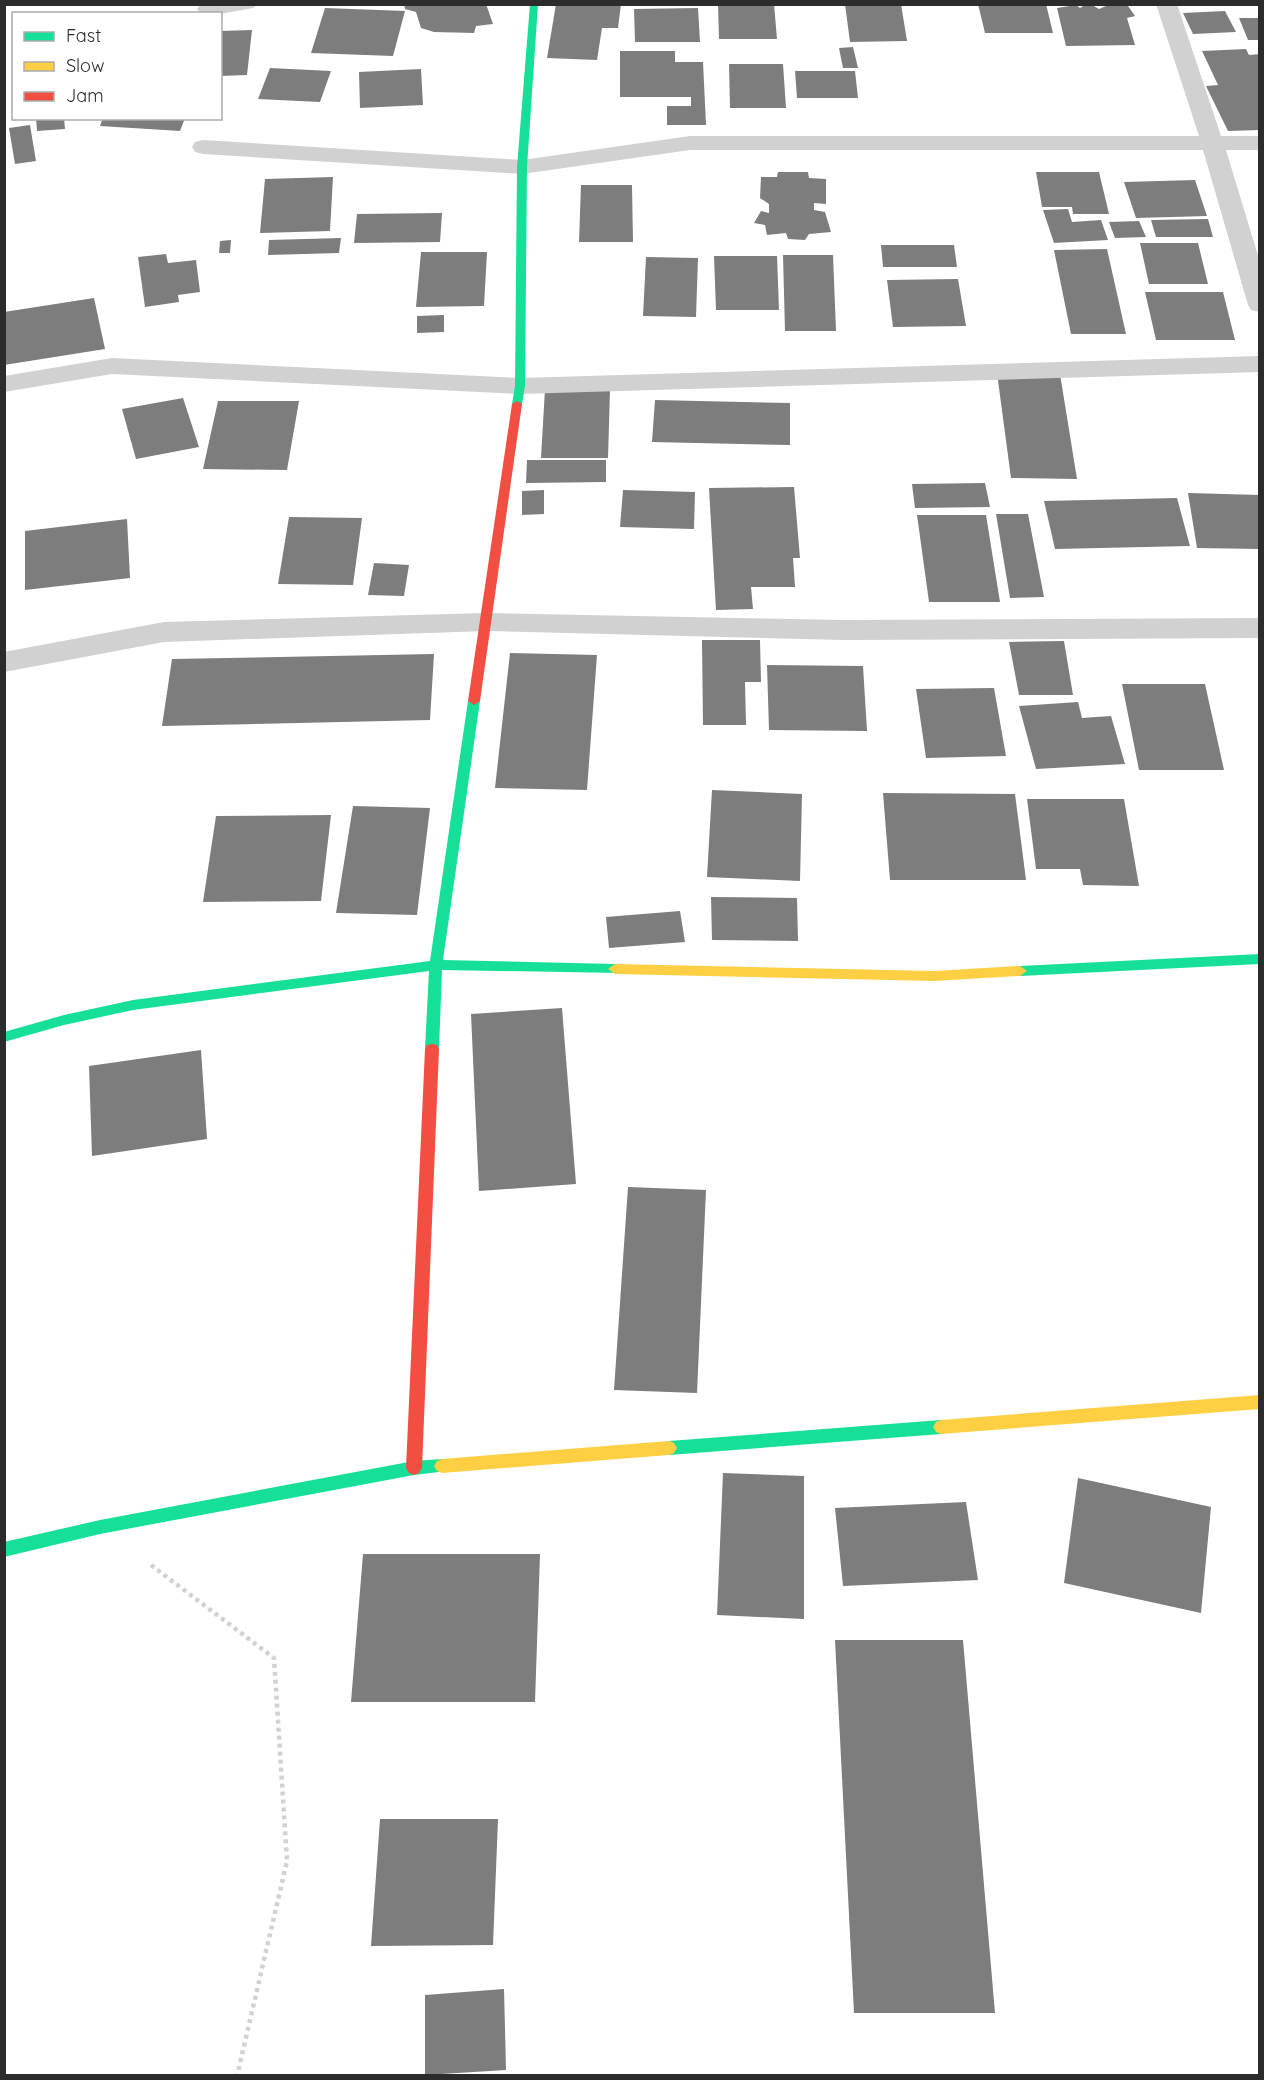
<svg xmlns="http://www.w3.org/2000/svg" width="1264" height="2080" font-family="Quicksand,sans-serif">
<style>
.building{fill:#7d7d7d}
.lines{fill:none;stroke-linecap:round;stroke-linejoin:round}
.path{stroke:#d1d1d1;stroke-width:4.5;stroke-dasharray:4 4;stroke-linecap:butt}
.street{fill:#d1d1d1;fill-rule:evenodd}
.fast{fill:#16e098;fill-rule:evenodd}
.slow{fill:#ffcf43;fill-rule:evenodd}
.jam{fill:#f24e42;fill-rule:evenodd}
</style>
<rect width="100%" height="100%" fill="#fff"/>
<path class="building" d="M404,4H486L493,24L476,26L474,33L434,32L421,28L416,12L405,9Z
M556,4H621L618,28H602L597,60L547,58Z
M718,4H774L777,39H719Z
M845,4H901L907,41L850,42Z
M978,4H1046L1053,33H985Z
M1076,5L1080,8L1085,5H1092L1099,9L1106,6H1128L1135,16L1127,18L1135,45L1066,46L1057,8Z
M325,8L405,11L393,56L311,53Z
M698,8L700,42H635L634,9Z
M1225,11L1236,32L1193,34L1183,13Z
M1239,18H1260V40H1248Z
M252,30L247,75L220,76V31Z
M853,47L858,68H843L839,48Z
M1246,49L1249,55L1260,54V130L1228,131L1206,86L1218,85L1202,51Z
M620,51H675V62H703L706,125H667V106H691V97H620Z
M729,64H783L786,108H730Z
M270,68L331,71L320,102L258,99Z
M421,69L423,105L360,108L359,72Z
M795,71H855L858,98H797Z
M36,118H64L65,129L37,131Z
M103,118H185L180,131L100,126Z
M30,125L36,161L15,164L9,128Z
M778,172H808L809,178L826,179V204L814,203V210L825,212L831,232L809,234L805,240L788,239L786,233L767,235L765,225L754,223L761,211L769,213V204L760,198L761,177H777Z
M1036,172H1099L1109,214H1073L1072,207H1042Z
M333,177L330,231L260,233L265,179Z
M1195,180L1207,216L1136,218L1124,182Z
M581,185H632L633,242H579Z
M1068,209L1072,222L1101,220L1108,240L1054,243L1043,210Z
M442,213L440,242L354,243L357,214Z
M1208,219L1213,237H1156L1151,220Z
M1139,221L1146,237L1115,238L1109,222Z
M341,238L339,253L268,255L269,240Z
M231,240L230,253H219L220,241Z
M1140,243H1198L1208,284H1149Z
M881,245H954L957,267H883Z
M1107,249L1126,334H1071L1054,250Z
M421,252H487L484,306L416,307Z
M166,254L168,263L196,260L200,292L178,295L179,302L145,307L138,257Z
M783,255H833L836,331H785Z
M714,256H777L779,310H716Z
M646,257L698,258L696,317L643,316Z
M958,279L966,326L893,327L887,280Z
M1145,292H1223L1235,340H1156Z
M94,298L105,349L4,365V312Z
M444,315V332L417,333V316Z
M997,373L1060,374L1077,479L1011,478Z
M545,389H610L608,458H541Z
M183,398L199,447L136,459L122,409Z
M655,400L790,403V445L652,442Z
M218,401H299L287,470L203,469Z
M527,460H606V482L526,483Z
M985,483L990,507L915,508L912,484Z
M794,487L800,558H793L795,587H751L753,609L716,610L709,488Z
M544,490V514L522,515V491Z
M623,490L695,492L694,529L620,527Z
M1188,493L1260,495V549L1197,548Z
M1177,498L1190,546L1055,549L1044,501Z
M996,514H1028L1044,597L1010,598Z
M917,515H986L1000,602H929Z
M289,517L362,518L353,585L278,584Z
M127,519L130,578L25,590V531Z
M374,563L409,565L404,596L368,595Z
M702,640H760L761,682H745L746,725H703Z
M1064,641L1073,695H1019L1009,642Z
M510,653L597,655L587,790L495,788Z
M434,654L430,720L162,726L172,659Z
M767,665L863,666L867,731L769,730Z
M1122,684H1205L1224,770H1139Z
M994,688L1006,756L926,758L916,689Z
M1078,702L1082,718L1111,716L1125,764L1036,769L1019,706Z
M712,790L802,794L800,881L707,877Z
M883,793L1015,794L1026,880H890Z
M1027,799H1124L1139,886L1083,885L1080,869H1036Z
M353,806L430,808L417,915L336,913Z
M331,815L321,901L203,902L216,816Z
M711,897L797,898L798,941L712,940Z
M680,911L685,942L609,948L606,917Z
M562,1008L576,1184L479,1191L471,1014Z
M201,1050L207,1139L92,1156L89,1066Z
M628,1187L706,1190L697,1393L614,1390Z
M723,1473L804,1476V1619L717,1615Z
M1078,1478L1211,1507L1201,1613L1064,1583Z
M966,1502L978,1580L843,1586L835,1508Z
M363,1554H540L535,1702H351Z
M835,1640H963L995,2013H854Z
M380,1819H498L493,1945L371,1946Z
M504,1989L506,2070L425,2075V1995Z"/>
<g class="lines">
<path class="path" d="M151,1565L274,1658L287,1861L237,2076"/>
<path class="street" d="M201,4H256L253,8L220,14L201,13L197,9Z
M1156,4H1177L1221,136H1260V150H1226L1260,262V312L1251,310L1248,305L1203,150H690L522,174L203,154L195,152L192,147L195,142L203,140L522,160L690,136H1199Z
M1260,356V372L520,394L112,374L4,392V376L112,358L520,378Z
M486,613L844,620L1260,618V638L844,640L486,631L164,642L4,672V652L164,622Z"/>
<path class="fast" d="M530,4H538L527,167L525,386L522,404L517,407L512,404L515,386L517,167Z
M474,697L480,701L443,960L615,964L622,969L620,973L442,970L439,1049L437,1053H427L425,1049L429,971L133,1010L64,1025L4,1042V1032L64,1015L133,1000L430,961L468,701Z
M1260,954V964L1020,976L1013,971L1020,966Z
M941,1420L946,1422L949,1427L946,1432L941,1434L669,1455L664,1453L661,1448L664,1443L669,1441Z
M442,1459L447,1461L450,1466L447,1471L414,1475L100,1534L4,1557V1542L100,1520L414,1461Z"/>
<path class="slow" d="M615,964L934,971L1020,966L1027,971L1020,976L934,981L615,974L608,969Z
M1260,1395V1409L941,1434L936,1432L933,1427L936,1422L941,1420Z
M669,1441L674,1443L677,1448L674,1453L669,1455L442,1473L437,1471L434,1466L437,1461L442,1459Z"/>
<path class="jam" d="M517,401L522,404L480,701L474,705L468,701L512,404Z
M432,1044L437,1045L439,1049L422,1468L419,1473L414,1475L409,1473L406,1468L425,1049L427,1045Z"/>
</g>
<rect width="1264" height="2080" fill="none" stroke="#2c2c2c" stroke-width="12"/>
<rect x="12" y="12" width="210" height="108" fill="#ffffff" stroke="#ababab" stroke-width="1.5"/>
<rect x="24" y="32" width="30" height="9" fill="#16e098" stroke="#ababab" stroke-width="1.5"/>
<text x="66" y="42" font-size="18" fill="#2c2c2c">Fast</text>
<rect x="24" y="62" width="30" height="9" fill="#ffcf43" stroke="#ababab" stroke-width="1.5"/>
<text x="66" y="72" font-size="18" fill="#2c2c2c">Slow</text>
<rect x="24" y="92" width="30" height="9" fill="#f24e42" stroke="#ababab" stroke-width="1.5"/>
<text x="66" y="102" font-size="18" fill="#2c2c2c">Jam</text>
</svg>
